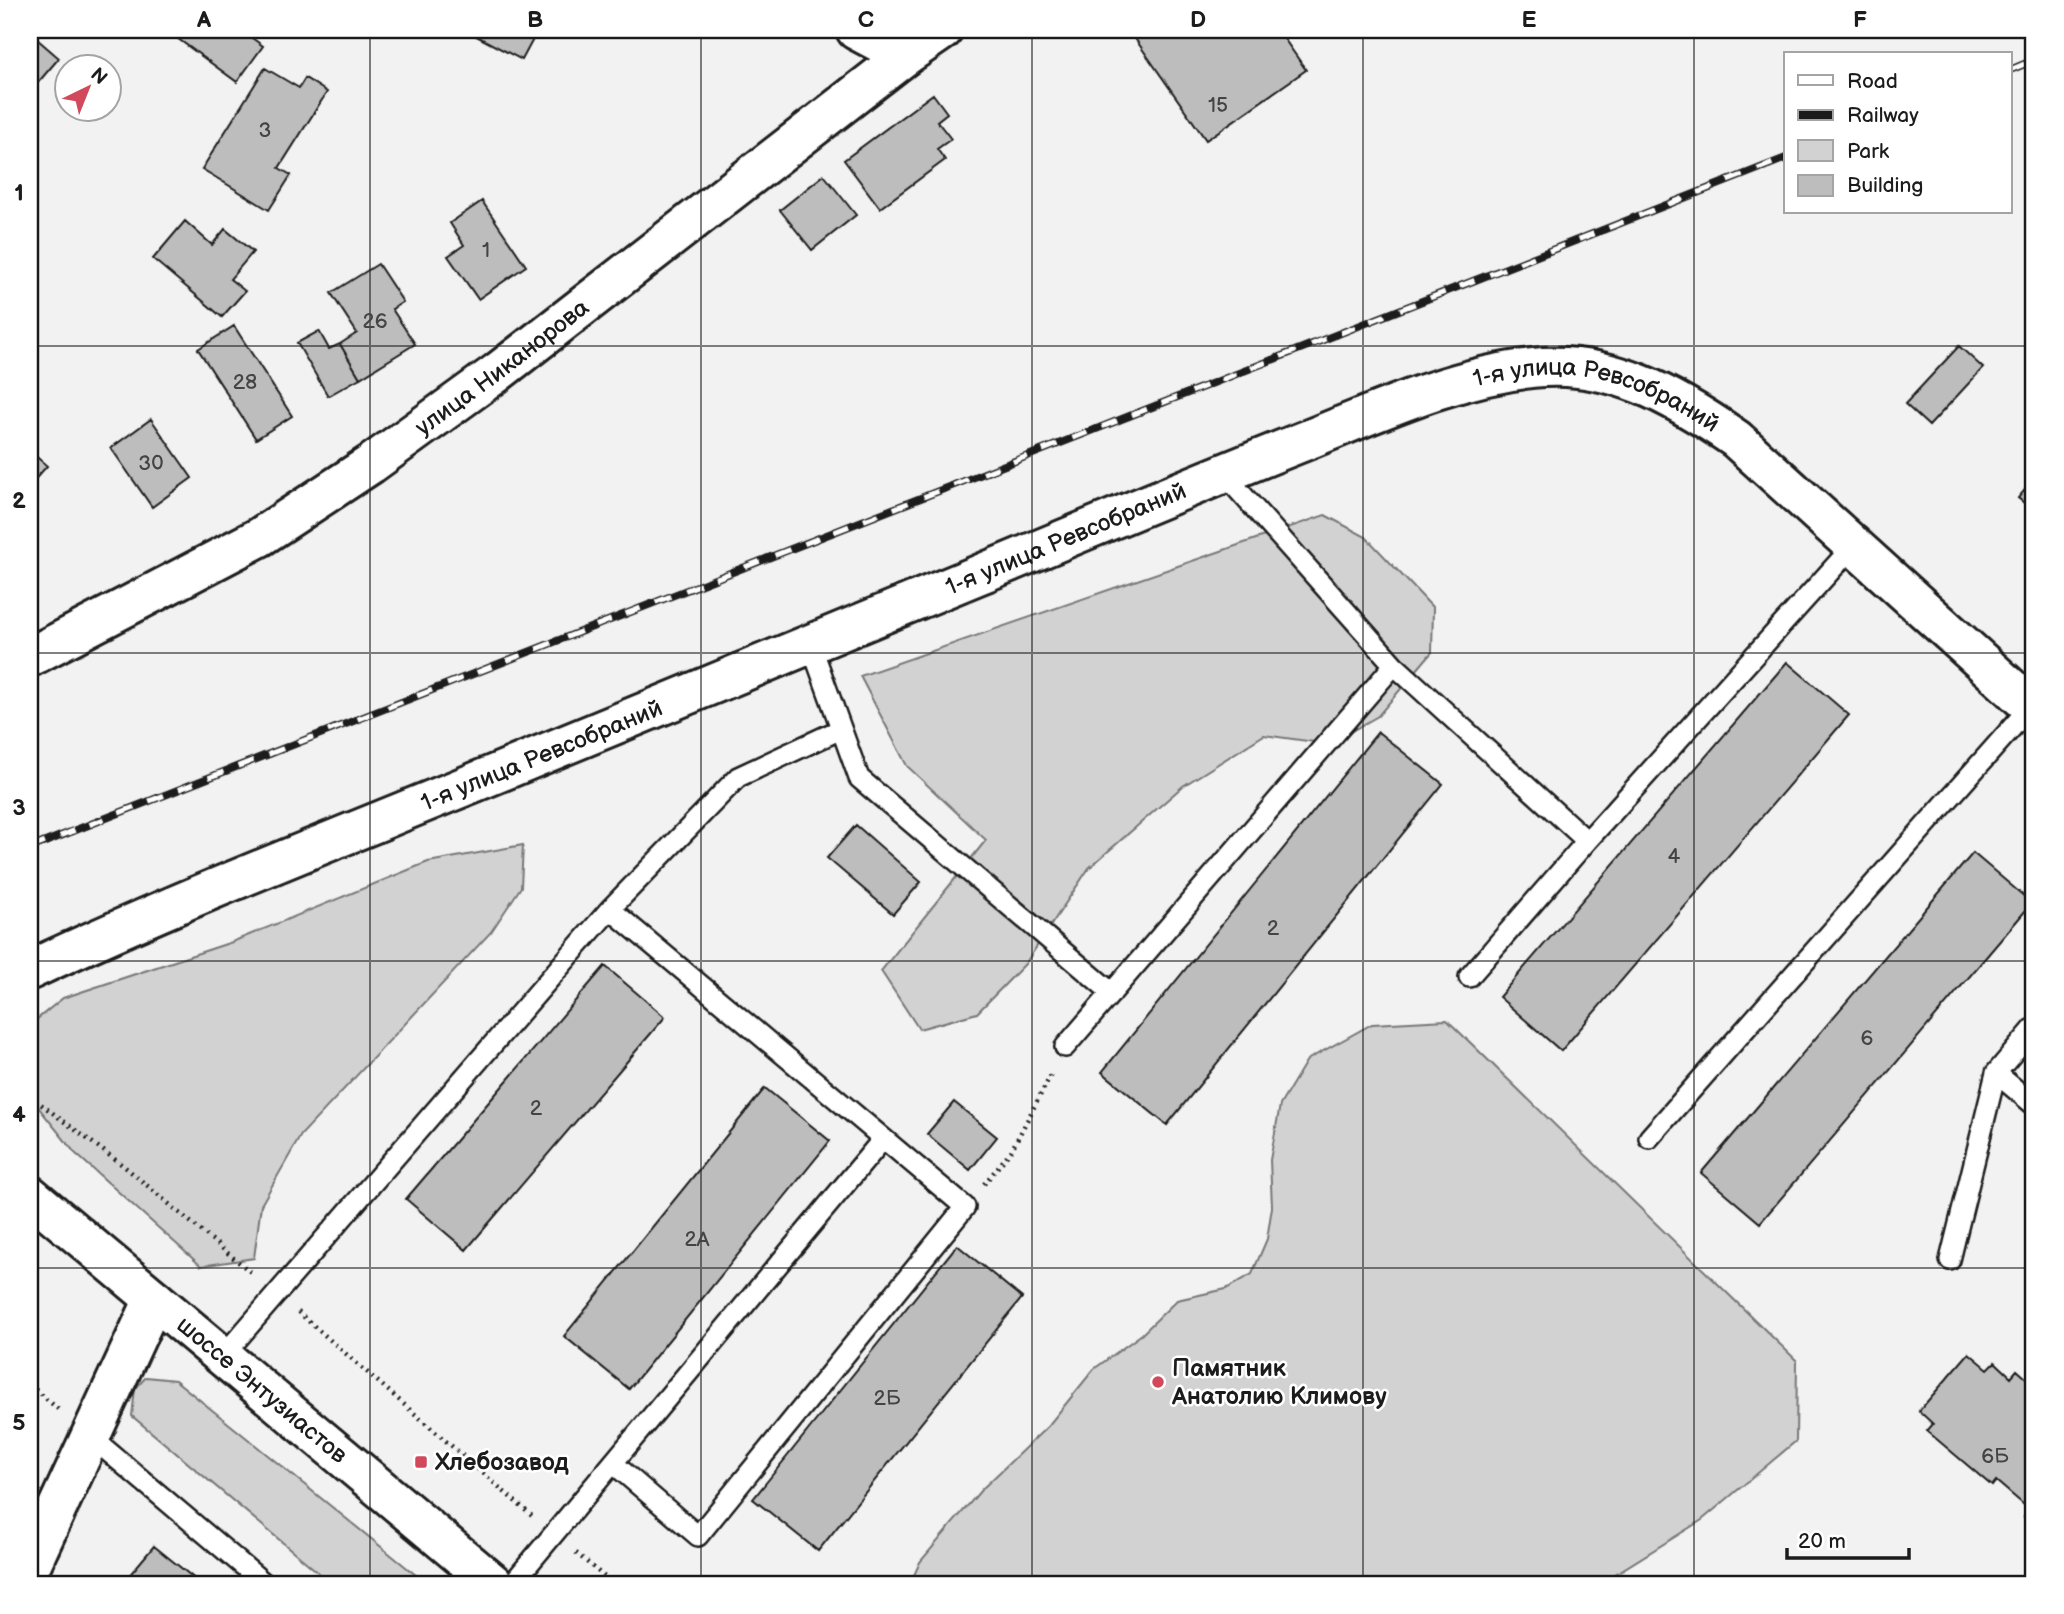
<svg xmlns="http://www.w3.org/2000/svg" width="2064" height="1614" font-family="'Balsamiq Sans',sans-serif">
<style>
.green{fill:#d2d2d2;stroke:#777;stroke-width:2}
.building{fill:#bdbdbd;stroke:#1c1c1c;stroke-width:2}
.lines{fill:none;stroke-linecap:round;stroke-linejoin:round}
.service-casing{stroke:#1c1c1c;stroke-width:24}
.minor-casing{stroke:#1c1c1c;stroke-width:44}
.secondary-casing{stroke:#1c1c1c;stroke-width:44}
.path{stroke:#1c1c1c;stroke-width:4.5;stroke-dasharray:2 5;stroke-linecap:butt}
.service{stroke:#fff;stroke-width:19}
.minor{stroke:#fff;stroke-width:38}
.secondary{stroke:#fff;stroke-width:38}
.rail-casing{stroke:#1c1c1c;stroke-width:8}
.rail{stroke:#fff;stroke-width:5;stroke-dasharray:16;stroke-linecap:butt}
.grid{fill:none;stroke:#1c1c1c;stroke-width:2;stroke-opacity:0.55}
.poi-dot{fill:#d1495b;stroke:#fff;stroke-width:2.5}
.labels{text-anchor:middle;stroke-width:5;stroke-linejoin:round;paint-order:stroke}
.number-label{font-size:21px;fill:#444}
.street-label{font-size:24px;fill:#1c1c1c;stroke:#fff}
.poi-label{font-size:24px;font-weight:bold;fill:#1c1c1c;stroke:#fff;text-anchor:start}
.neatline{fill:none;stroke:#1c1c1c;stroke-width:2.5}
.grid-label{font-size:23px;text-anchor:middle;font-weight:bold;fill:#1c1c1c}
</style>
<rect width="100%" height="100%" fill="#f2f2f2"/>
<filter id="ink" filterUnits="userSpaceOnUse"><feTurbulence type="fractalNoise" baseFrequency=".0143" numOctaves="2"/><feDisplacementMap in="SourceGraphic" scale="14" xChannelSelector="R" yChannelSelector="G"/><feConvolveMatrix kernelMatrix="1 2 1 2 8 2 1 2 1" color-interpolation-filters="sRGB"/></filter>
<g filter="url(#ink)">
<path class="green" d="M1325,515L1366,537L1433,608L1432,652L1378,716L1329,744L1264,735L1183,786L1089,868L1025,964L977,1013L919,1029L881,971L986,840L907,766L860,676Z
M523,845L521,887L491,932L301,1135L261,1205L254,1258L201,1266L75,1153L30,1097L31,1024L63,998L232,942L428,862Z
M1447,1020L1797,1361L1796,1441L1702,1520L1609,1578L1607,1584H910L920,1562L981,1490L1048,1426L1094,1369L1142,1334L1177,1300L1226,1289L1252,1274L1267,1239L1272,1207L1270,1160L1280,1105L1307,1060L1372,1024Z
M146,1377L175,1380L427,1584H332L132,1416L135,1389Z"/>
<path class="building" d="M166,30H241L263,46L237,82Z
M465,30H538L522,60Z
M1129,30H1278L1306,70L1206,140Z
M30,33L59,58L30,92Z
M265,68L299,88L305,78L327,92L279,168L291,175L269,210L202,169Z
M933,94L947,113L937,121L951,139L937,149L945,160L880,208L844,160Z
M824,175L856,215L812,250L780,210Z
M482,201L526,266L478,299L448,256L464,245L450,223Z
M185,221L212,245L225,229L253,252L230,279L245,291L222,317L153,259Z
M378,264L403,302L392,309L415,344L360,378L340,344L357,333L331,293Z
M234,326L292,416L256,439L198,349Z
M319,331L329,349L340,344L360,378L328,396L297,343Z
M1959,346L1983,368L1929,426L1905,404Z
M151,419L192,478L152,507L111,448Z
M30,451L47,466L30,485Z
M2034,479V511L2018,498Z
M1787,662L1849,715L1561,1051L1499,997Z
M1378,732L1443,784L1167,1125L1102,1072Z
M856,825L921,882L893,914L827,858Z
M1973,853L2032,903L1760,1223L1701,1173Z
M605,966L665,1017L466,1250L406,1199Z
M765,1088L830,1141L629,1389L564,1336Z
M954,1102L997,1137L970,1170L927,1134Z
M957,1245L1022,1298L818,1551L753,1499Z
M1969,1353L1988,1369L1995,1362L2011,1377L2017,1370L2034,1385V1526L2024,1517L2030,1510L1996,1481L1992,1486L1927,1431L1933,1424L1919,1411Z
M154,1546L201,1584H122Z"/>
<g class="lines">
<defs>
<path id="service" d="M1223,473L1394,665L1587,841L1469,977
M811,645L859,778L1112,993
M1587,841L1854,545
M610,909L738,777L841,729
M1065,1047L1394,665
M1996,1073L2034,1105
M1649,1138L2031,706
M1950,1260L1996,1073L2034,1028
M222,1357L610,909L965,1207L698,1536L614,1464
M91,1437L265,1584
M512,1584L883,1139"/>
<g id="minor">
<path d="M856,30L905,56"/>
<path id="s1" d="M30,657L260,537L371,464L498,372L905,56L943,30"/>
<path id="s2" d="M30,970C175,902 324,844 473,783C642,715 810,645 978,575C1089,529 1200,482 1312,438C1384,409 1454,377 1532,368C1610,359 1674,396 1736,439L2034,709"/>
<path d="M30,1567L154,1299"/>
</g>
<g id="secondary">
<path id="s3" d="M30,1195L494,1584"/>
</g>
</defs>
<use href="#service" class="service-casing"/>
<use href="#minor" class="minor-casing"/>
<use href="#secondary" class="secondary-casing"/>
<path class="path" d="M30,1096L125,1167L254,1275
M984,1184L1011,1151L1052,1073
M298,1312L532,1516
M30,1385L58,1409
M576,1553L613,1584"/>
<use href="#service" class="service"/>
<use href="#minor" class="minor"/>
<use href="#secondary" class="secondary"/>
<defs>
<path id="rail" d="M2010,70L2034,60
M30,848L1786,158"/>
</defs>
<use href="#rail" class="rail-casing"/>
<use href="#rail" class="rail"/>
</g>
</g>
<path class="grid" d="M370,30V1584M701,30V1584M1032,30V1584M1363,30V1584M1694,30V1584M30,346H2034M30,653H2034M30,961H2034M30,1268H2034"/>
<g class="poi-dot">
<circle cx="1158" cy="1382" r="7"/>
<rect x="414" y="1455" width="14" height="14" rx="3.5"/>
</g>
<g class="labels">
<g class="number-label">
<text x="1218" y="112">15</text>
<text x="265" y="137">3</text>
<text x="486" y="257">1</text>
<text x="375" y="328">26</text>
<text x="245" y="389">28</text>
<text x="151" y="470">30</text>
<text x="1674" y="863">4</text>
<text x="1273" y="935">2</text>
<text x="1867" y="1045">6</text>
<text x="536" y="1115">2</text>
<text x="697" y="1246">2А</text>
<text x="887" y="1405">2Б</text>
<text x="1995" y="1463">6Б</text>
</g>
<g class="street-label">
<text dy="8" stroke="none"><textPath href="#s1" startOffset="555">улица Никанорова</textPath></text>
<text dy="8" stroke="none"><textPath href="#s2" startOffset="1689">1-я улица Ревсобраний</textPath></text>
<text dy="8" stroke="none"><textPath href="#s2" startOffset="1122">1-я улица Ревсобраний</textPath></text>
<text dy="8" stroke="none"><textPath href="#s2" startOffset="555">1-я улица Ревсобраний</textPath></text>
<text dy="8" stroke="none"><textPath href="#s3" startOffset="303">шоссе Энтузиастов</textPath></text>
</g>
<g class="poi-label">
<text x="1172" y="1376">Памятник<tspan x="1172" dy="28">Анатолию Климову</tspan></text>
<text x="435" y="1470">Хлебозавод</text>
</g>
</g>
<rect width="2064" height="1614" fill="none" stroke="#fff" stroke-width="77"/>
<rect x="1784" y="52" width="228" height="161" fill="#ffffff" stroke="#a4a4a4" stroke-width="2"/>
<rect x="1798" y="75" width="35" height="10" fill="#ffffff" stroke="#a4a4a4" stroke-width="2"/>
<text x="1847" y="88" font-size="21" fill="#1c1c1c">Road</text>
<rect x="1798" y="110" width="35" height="10" fill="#1c1c1c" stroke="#a4a4a4" stroke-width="2"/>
<text x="1847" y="122" font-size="21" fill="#1c1c1c">Railway</text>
<rect x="1798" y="140" width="35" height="21" fill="#d2d2d2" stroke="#a4a4a4" stroke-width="2"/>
<text x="1847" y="158" font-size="21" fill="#1c1c1c">Park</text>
<rect x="1798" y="175" width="35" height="21" fill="#bdbdbd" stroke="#a4a4a4" stroke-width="2"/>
<text x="1847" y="192" font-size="21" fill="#1c1c1c">Building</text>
<g transform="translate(88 88) rotate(43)"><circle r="33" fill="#ffffff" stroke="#a4a4a4" stroke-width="2"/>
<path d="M0-5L12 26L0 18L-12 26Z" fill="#d1495b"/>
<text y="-10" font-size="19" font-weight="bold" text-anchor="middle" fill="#1c1c1c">N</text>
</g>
<path d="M1787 1548v10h122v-10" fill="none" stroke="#1c1c1c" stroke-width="3.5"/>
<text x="1798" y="1548" font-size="21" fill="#1c1c1c" stroke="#ffffff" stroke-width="5" paint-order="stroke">20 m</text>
<rect x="38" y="38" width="1987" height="1538" class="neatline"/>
<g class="grid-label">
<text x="204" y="27">A</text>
<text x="535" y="27">B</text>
<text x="866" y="27">C</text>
<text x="1198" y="27">D</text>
<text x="1529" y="27">E</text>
<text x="1860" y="27">F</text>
<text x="19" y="200">1</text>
<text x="19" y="508">2</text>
<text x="19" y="815">3</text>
<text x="19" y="1122">4</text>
<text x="19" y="1430">5</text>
</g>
</svg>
